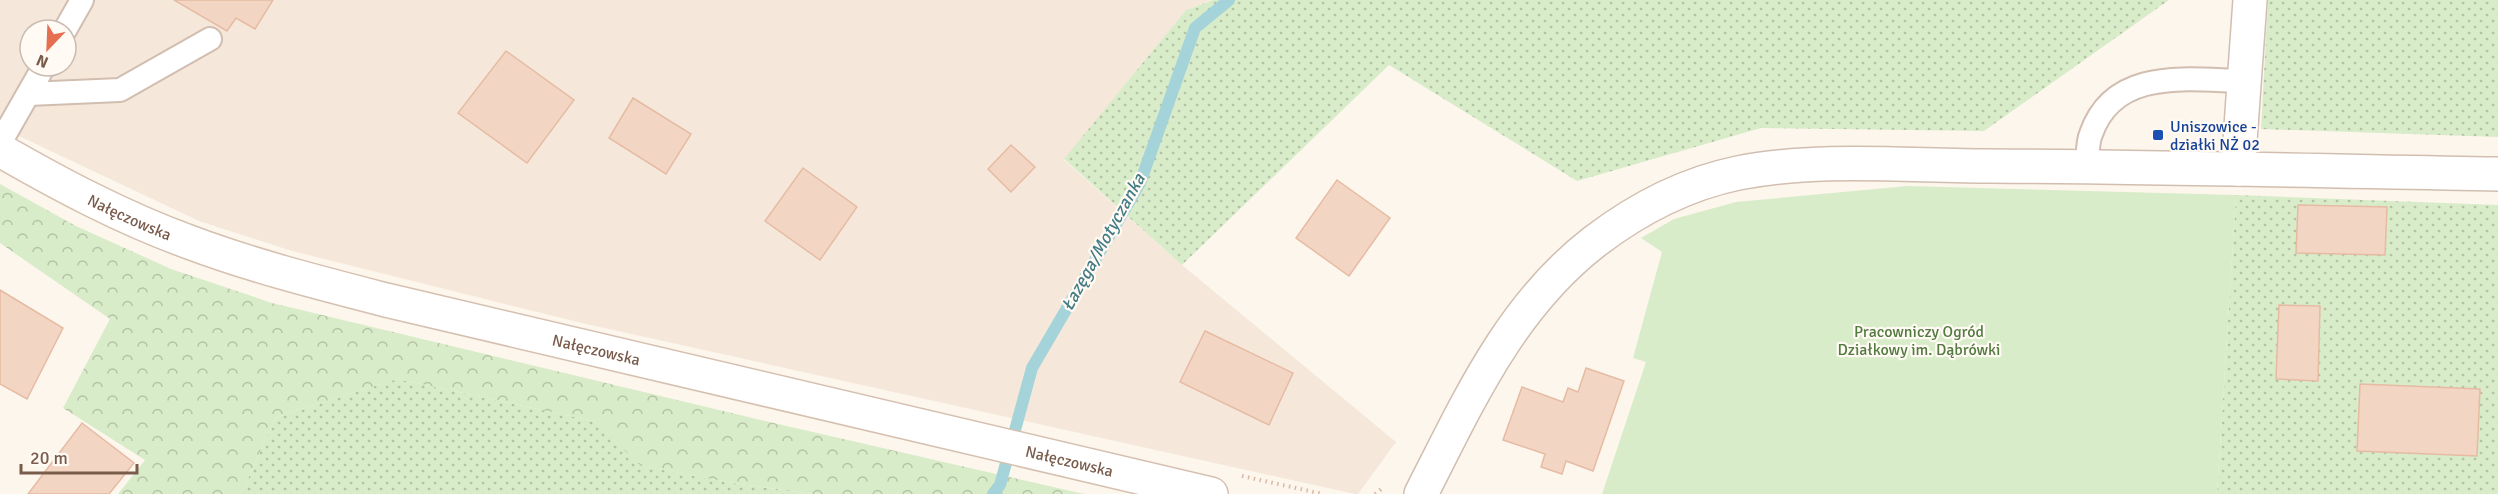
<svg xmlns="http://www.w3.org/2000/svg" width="2498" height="494" font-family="Signika,sans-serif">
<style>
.residential{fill:#f5e8da;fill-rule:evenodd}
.grass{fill:url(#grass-dots)}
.forest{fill:url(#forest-crowns)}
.green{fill:#d8ecc9}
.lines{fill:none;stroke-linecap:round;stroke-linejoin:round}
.stream{stroke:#a5d3da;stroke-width:12}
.building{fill:#f3d5c3;stroke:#e6bba3;stroke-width:1.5}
.service-casing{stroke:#d1beb0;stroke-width:26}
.minor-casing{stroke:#d1beb0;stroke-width:36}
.tertiary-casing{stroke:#d1beb0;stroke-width:36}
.secondary-casing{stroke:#d6c0b0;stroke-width:36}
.path{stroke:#d9b8a5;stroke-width:4;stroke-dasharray:1.5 4.5;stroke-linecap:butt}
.service{stroke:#fff;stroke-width:22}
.minor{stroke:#fff;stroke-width:33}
.tertiary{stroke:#fff;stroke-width:33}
.secondary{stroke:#fff;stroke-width:33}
.transit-dot{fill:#1a4fb4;stroke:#fffaf3;stroke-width:2}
.labels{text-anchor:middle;stroke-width:4.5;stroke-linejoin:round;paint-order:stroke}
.transit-label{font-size:16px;fill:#164399;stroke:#fffaf3;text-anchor:start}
.street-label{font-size:16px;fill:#7a5c4d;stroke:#fffaf3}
.park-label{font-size:16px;fill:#537a41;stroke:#fffaf3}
.water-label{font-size:18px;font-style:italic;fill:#437c86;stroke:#fffaf3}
</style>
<defs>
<pattern id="grass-dots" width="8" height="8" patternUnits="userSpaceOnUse" patternTransform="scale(1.5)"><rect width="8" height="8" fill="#d8ecc9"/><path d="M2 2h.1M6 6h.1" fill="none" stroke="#b4c2a5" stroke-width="1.8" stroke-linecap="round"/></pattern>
<pattern id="forest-crowns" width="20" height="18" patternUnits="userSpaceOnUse" patternTransform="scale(1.5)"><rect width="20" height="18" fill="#d8ecc9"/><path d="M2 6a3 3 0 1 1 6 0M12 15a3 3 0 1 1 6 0" fill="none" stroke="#b4c2a5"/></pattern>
</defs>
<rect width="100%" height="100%" fill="#fdf6ec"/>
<path class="residential" d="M0,0H1211L1186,10L1064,160L1182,265L1396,442L1358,494H1355L586,324L292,251L199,221L19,136L0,124ZM30,30H66V66H30Z"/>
<path class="grass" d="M1213,0H2169L1984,131L1761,128L1577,181L1389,65L1182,265L1064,159L1186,10Z
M2268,0H2498V137L2261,129Z
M2236,195L2498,205V494H2217Z
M397,379L594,421L642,466L733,483L812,494H241L276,417Z"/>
<path class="forest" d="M0,184L76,226L171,269L272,303L778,424L1084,494H813L733,483L641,466L594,421L397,379L276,417L241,494H118L145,460L63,408L110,319L0,243Z"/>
<path class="green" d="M1908,186L2236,195L2217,494H1602L1646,362L1633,358L1662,252L1641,238L1674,219L1736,202Z"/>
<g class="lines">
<path class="stream" d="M993,494L1000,485L1032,368L1140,183L1195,28L1229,0"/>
</g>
<path class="building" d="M174,0H273L255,29L236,18L227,31Z
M506,51L574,100L527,163L458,113Z
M633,98L691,134L666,174L609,138Z
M1011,145L1035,167L1011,192L988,169Z
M803,168L857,207L820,260L765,221Z
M1337,180L1390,218L1349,276L1296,238Z
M2298,205L2387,207L2385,255L2296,253Z
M0,290L63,328L27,399L0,384Z
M2279,305L2320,306L2318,381L2276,379Z
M1205,331L1293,373L1269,425L1180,382Z
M1586,368L1624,381L1593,471L1566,461L1562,474L1541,467L1545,454L1503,440L1522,387L1563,402L1568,388L1578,392Z
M2360,384L2480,389L2477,456L2357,451Z
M82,423L134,463L109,494H28Z"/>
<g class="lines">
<defs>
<path id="service" d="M65,30L82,0
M28,94L120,90L210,39
M0,143L44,66
M2087,166C2088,156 2087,143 2091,134C2114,67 2188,80 2243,81"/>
<path id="minor" d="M2238,169L2250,0"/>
<path id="tertiary" d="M1421,494C1468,402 1510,307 1594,242C1637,209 1685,184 1738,173C1820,157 1908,166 1991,166C2160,167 2329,171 2498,174"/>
<g id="secondary">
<path id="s1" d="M0,150C61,185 123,218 189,242C253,266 320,283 386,300L1211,494"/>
</g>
</defs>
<use href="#service" class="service-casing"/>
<use href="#minor" class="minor-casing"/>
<use href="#tertiary" class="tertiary-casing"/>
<use href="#secondary" class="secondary-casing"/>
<path class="path" d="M1242,476L1323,494
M1375,494L1384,487"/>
<use href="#service" class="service"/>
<use href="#minor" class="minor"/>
<use href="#tertiary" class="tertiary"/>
<use href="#secondary" class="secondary"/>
</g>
<rect class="transit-dot" x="2152" y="129" width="12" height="12" rx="3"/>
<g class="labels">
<g class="transit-label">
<text x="2170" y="132">Uniszowice -<tspan x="2170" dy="18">działki NŻ 02</tspan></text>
</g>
<g class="street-label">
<text dy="6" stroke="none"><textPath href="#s1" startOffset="146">Nałęczowska</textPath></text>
<text dy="6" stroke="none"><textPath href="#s1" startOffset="632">Nałęczowska</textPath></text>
<text dy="6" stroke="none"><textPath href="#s1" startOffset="1118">Nałęczowska</textPath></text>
</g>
<g class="park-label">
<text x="1919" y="337">Pracowniczy Ogród<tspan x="1919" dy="18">Działkowy im. Dąbrówki</tspan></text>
</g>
<g class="water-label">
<text transform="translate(1103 242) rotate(-61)" y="6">Łazęga/Motyczanka</text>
</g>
</g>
<g transform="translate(48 48) rotate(203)"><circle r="28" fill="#fffaf3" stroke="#cabbb1" stroke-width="1.5"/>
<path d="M0-4.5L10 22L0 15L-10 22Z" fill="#e76f51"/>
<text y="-9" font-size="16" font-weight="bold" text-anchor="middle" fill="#7a5c4d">N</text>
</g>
<path d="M21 464v9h116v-9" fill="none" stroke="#7a5c4d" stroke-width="3"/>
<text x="30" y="464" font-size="18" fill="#7a5c4d" stroke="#fffaf3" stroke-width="4.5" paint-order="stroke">20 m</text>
</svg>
